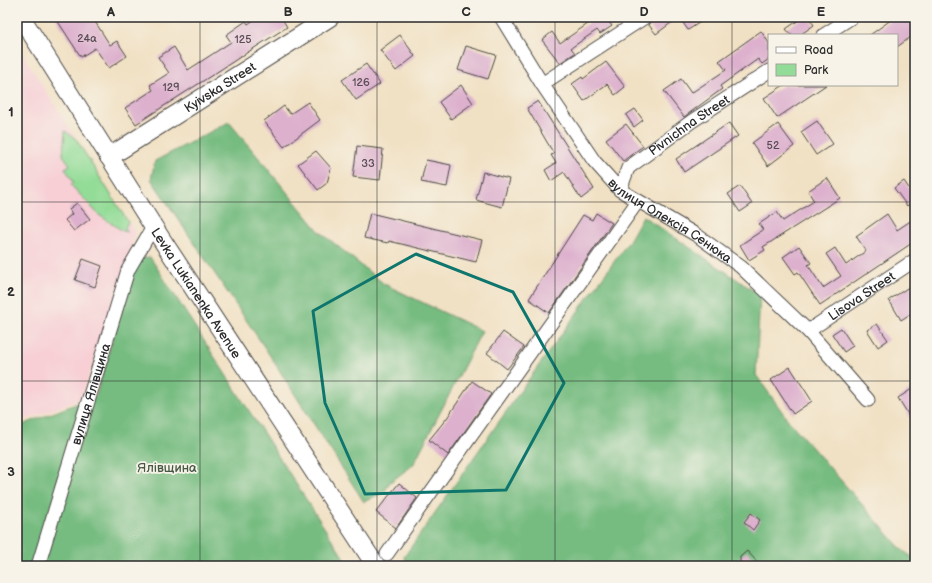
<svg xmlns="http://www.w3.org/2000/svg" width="932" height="583" font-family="'Balsamiq Sans',sans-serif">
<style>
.built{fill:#f7cfd5}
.green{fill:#93dc97;stroke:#5f8461}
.forest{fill:#76bc80;stroke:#507456}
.building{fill:#ddb1ce}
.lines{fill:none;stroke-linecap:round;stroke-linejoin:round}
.minor-casing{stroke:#494642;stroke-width:15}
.secondary-casing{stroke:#494642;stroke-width:20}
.minor{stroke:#fff;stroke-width:13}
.secondary{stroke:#fff;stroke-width:18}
.marked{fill:none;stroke:#0f766e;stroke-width:3;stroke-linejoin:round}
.grid{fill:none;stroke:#2b2b2b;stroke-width:1;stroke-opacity:0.55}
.labels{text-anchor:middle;stroke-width:3.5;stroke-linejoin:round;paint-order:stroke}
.number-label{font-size:11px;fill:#584c54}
.street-label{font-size:13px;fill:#2b2b2b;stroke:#f7f3e8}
.park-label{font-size:13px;fill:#455746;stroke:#f7f3e8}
.neatline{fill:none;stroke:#2b2b2b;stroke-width:1.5}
.grid-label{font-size:13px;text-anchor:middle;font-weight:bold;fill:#2b2b2b}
</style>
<rect width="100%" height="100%" fill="#f7f3e8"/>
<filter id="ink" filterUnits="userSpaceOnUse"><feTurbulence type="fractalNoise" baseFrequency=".025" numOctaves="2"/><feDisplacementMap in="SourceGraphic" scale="8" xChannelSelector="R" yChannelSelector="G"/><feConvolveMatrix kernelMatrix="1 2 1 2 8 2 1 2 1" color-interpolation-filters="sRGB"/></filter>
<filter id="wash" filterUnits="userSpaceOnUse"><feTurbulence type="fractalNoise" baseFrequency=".012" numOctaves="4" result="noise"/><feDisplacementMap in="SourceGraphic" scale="16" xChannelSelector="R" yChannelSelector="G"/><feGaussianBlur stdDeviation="0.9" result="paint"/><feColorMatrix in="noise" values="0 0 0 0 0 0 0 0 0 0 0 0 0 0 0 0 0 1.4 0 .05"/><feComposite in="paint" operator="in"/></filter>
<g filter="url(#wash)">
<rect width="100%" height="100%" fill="#f1e1c4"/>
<path class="built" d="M17,45L136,234L81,399L17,423Z"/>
<path class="green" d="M65,131L76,139L128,222L125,228L127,232L123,231L99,215L71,185L74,183L65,168L70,165L63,155Z"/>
<path class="forest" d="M229,122L319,231L384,284L482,331L413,465L389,483L385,491L364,502L265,348L151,179L155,161Z
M643,216L760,295L756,375L788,420L902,550L915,559V566H410L404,557L524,386L629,241Z
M150,257L349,566H17V427L96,396L136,259Z"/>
<g id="blocks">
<path class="building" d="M55,17H92L110,45L117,41L127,56L109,68L95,48L81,57Z
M258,17H281L287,27L136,124L125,108L153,90L150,85L169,73L158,57L174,47L188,70L231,42L226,35L246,21L248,24Z
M598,17H605L612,26L600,34L597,30L571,48L575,53L560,63L542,40L552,32L560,43Z
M657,17H708L688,30L679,17L656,34L648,24Z
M803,17H808L814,25L800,35H791L786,29Z
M895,17H915V34L897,47V35H870Z
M761,31L769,43V59L762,64L758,59L720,86L722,89L684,117L664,91L681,79L691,93L726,70L719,61Z
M400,35L415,56L396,71L380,50Z
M466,46L496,55L488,79L458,70Z
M606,62L625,87L615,95L607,84L584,101L572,84L582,77L583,79Z
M366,64L380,84L356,100L342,80Z
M461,85L473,103L451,119L439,102Z
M784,85H826L777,118L764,98Z
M538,101L594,189L581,199L564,172L551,181L545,170L556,163L551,155L554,154L527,108Z
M308,102L320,120L284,147L264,121L284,106L290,114Z
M635,109L643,120L634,127L626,115Z
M817,121L833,144L816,155L801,132Z
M729,123L738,136L684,172L676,159Z
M626,124L643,146L623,161L606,139Z
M778,124L794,146L768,166L752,143Z
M357,146L383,149L380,180L353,177Z
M316,151L331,168L327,183L318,190L298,164Z
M426,160L451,165L447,187L421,182Z
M483,172L509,179L502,207L476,200Z
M827,178L840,198L763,247L765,250L749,260L740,245L763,230L759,224L777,212L783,221L814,201L808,191Z
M904,181L915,197V200L907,206L894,188Z
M740,186L752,204L740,212L728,194Z
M77,203L90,219L74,231L65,220L72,214L69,209Z
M370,213L482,240L476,262L389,241L388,243L364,238Z
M596,213L612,223L549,313L529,299L583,215L592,220Z
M887,214L897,230L915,218V241L820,305L798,272L795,274L783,257L799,246L811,263L808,265L823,288L841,276L826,254L835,248L846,265L866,251L856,236Z
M83,259L102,266L95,287L75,280Z
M915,283V311L901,320L889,300Z
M877,324L888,340L878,347L867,330Z
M841,328L853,346L844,352L832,334Z
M503,332L524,347L507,369L487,353Z
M790,367L812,401L793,414L771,380Z
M472,381L491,394L448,455L429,440L447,418Z
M915,387V425L898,398Z
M399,483L417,498L396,528L376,512Z
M751,513L760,520L753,530L744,522Z
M747,551L761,566H740V557Z"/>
</g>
</g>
<g filter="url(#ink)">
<use href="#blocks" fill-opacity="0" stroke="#494642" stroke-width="1"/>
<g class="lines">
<defs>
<g id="minor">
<path id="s1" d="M501,17L542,84L594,161L620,190L698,236L741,267L808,331L868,400"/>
<path d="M824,35L852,17"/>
<path d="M542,84L645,17"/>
<path id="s2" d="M620,190L628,168L692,121L769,71"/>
<path id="s3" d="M808,331L915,260"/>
<path d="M387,554L638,201"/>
<path id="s4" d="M38,566L128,270L153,227"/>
</g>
<g id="secondary">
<path id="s5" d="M21,17L160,237L376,566"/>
<path id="s6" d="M109,157L330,17"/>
</g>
</defs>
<use href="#minor" class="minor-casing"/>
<use href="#secondary" class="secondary-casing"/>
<use href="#minor" class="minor"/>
<use href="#secondary" class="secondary"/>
</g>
</g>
<path class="marked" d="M416,254L513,292L564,383L506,490L365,494L325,403L313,311Z"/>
<path class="grid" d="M200,17V566M377,17V566M555,17V566M732,17V566M17,202H915M17,381H915"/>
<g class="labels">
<g class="number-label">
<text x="87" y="42">24а</text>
<text x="243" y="43">125</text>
<text x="361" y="86">126</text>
<text x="171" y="91">129</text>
<text x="773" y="149">52</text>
<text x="368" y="167">33</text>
</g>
<g class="street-label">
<text dy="5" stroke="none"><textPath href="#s6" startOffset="131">Kyivska Street</textPath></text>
<text dy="5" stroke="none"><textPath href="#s2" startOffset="98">Pivnichna Street</textPath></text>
<text dy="5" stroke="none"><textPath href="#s1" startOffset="269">вулиця Олексія Сенюка</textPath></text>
<text dy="5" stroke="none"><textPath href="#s5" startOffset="327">Levka Lukianenka Avenue</textPath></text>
<text dy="5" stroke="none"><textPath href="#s3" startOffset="64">Lisova Street</textPath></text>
<text dy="5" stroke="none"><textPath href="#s4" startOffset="180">вулиця Ялівщина</textPath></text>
</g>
<g class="park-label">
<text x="167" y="472">Ялівщина</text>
</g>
</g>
<rect width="932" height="583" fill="none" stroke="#f7f3e8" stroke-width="44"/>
<rect x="768" y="34" width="130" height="52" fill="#f7f3e8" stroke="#a5a39c"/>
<rect x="776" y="47" width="20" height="6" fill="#ffffff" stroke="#a5a39c"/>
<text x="804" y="54" font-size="12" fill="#2b2b2b">Road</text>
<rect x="776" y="64" width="20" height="12" fill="#93dc97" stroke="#a5a39c"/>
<text x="804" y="74" font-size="12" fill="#2b2b2b">Park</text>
<rect x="22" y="22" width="888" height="539" class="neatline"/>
<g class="grid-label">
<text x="111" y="16">A</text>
<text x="288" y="16">B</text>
<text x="466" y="16">C</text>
<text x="644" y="16">D</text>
<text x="821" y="16">E</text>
<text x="11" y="116">1</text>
<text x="11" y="296">2</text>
<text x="11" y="476">3</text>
</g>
</svg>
